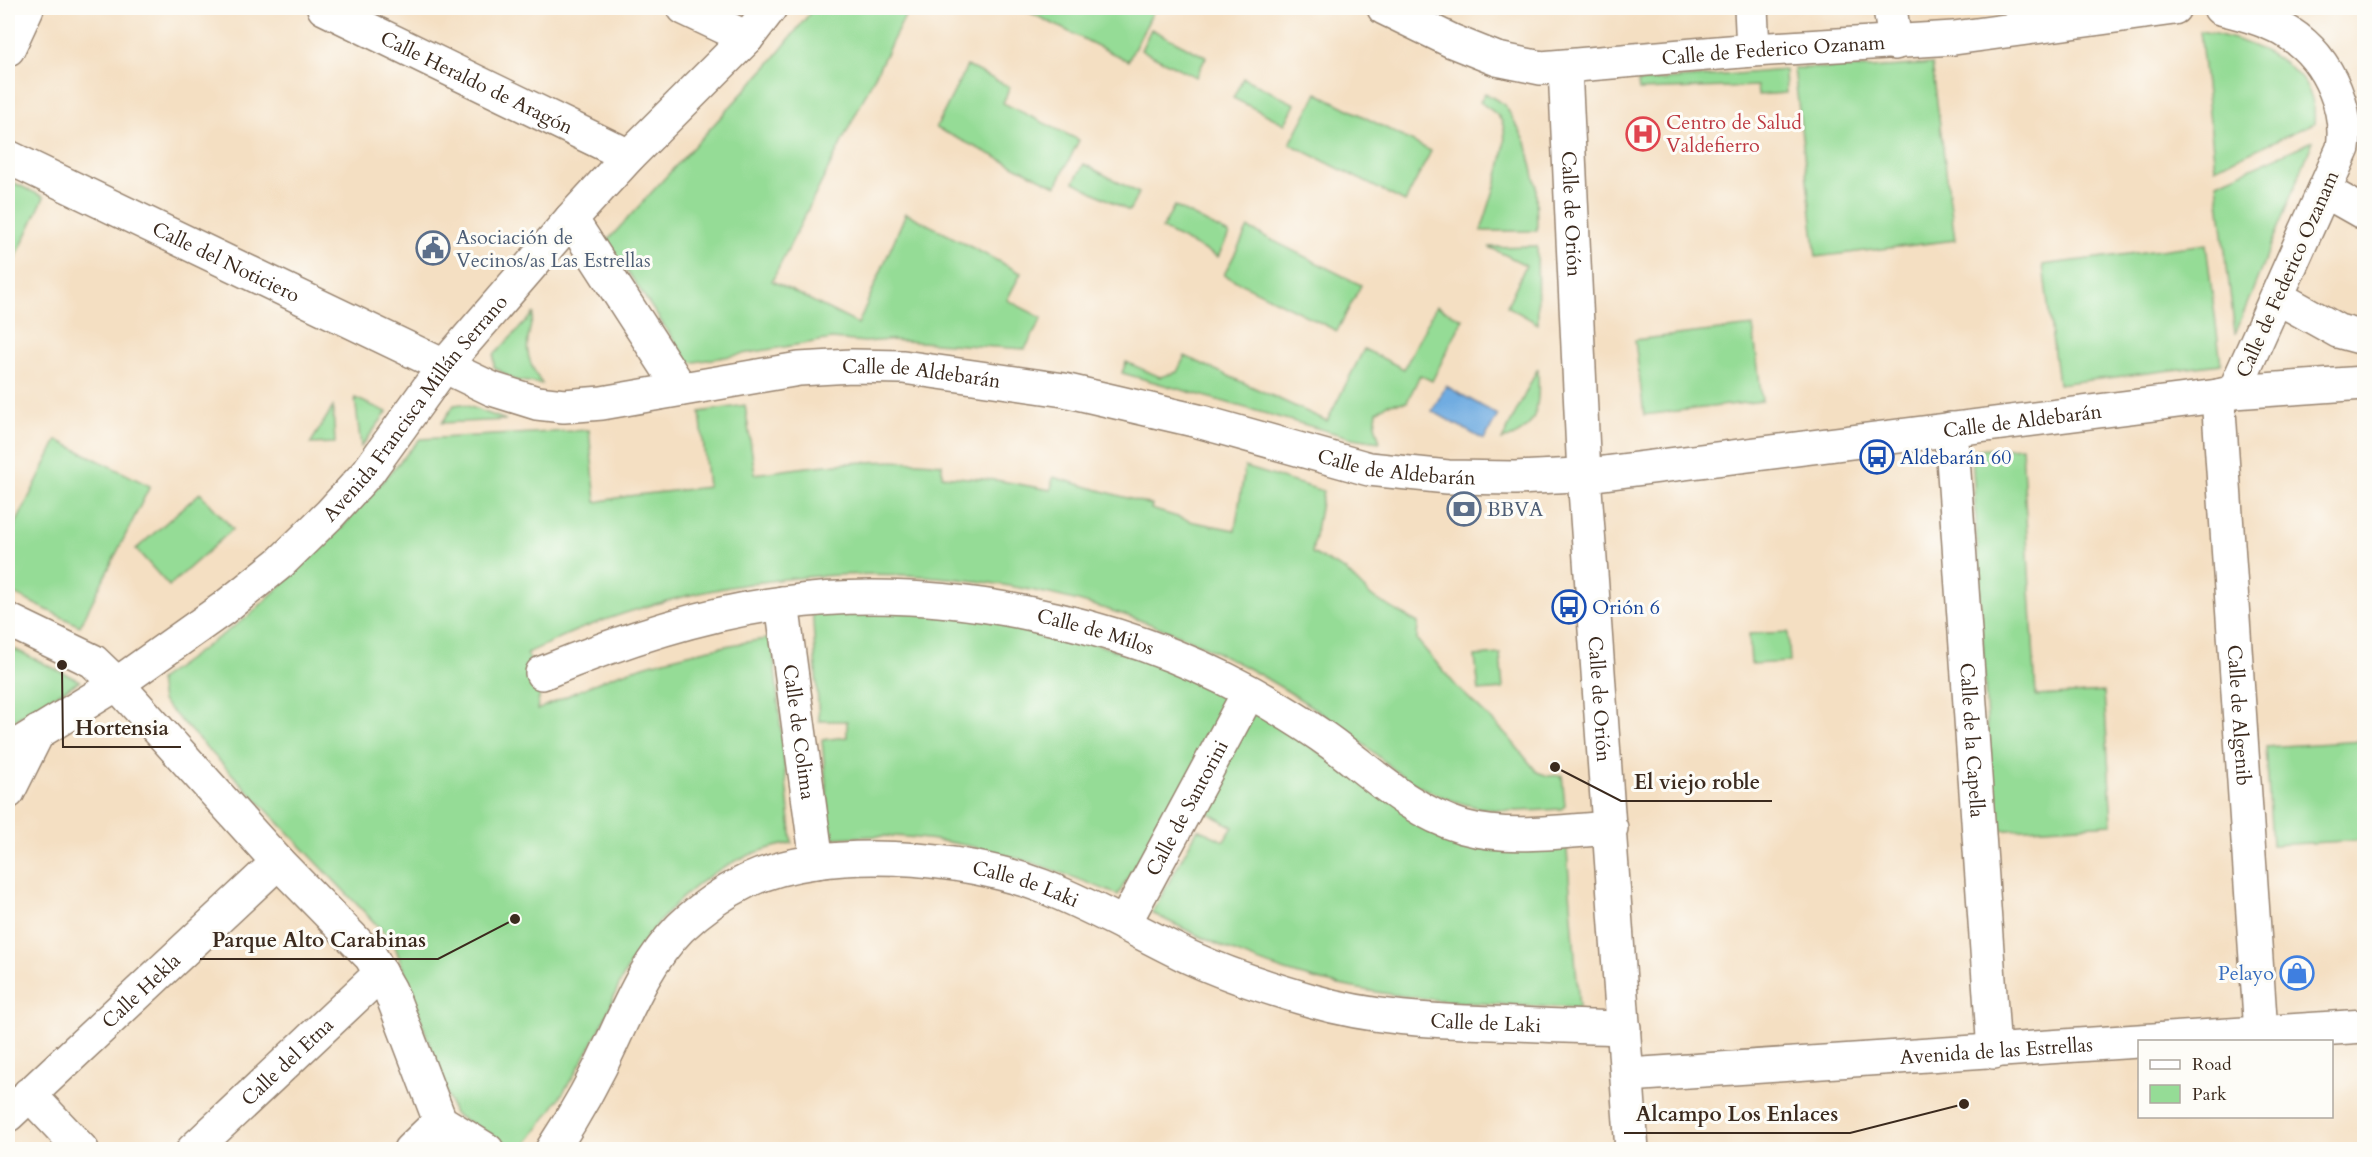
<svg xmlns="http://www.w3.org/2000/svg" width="2372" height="1157" font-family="Cardo,serif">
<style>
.green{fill:#95dc96;stroke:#68835a;stroke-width:1.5}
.water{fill:#6face1;stroke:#556b80;stroke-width:1.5}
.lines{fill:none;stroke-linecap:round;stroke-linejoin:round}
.minor-casing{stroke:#988470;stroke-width:36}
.minor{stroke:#fff;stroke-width:33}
.labels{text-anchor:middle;stroke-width:6;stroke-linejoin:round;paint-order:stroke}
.street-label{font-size:20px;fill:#3b2a1e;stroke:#fdfcf7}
.health-label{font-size:20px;fill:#be3a42;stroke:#fdfcf7;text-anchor:start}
.service-label{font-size:20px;fill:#4e5e75;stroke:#fdfcf7;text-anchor:start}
.transit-label{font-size:20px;fill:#164399;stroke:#fdfcf7;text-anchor:start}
.shop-label{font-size:20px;fill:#366cbe;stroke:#fdfcf7;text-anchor:end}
.leader{fill:none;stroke:#3b2a1e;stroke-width:2}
.callout-dot{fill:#3b2a1e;stroke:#fdfcf7;stroke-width:2}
.callout-label{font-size:21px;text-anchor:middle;font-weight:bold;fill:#3b2a1e;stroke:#fdfcf7;stroke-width:6;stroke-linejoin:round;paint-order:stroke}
</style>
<rect width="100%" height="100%" fill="#fdfcf7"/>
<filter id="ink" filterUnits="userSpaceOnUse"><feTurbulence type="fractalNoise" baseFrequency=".0167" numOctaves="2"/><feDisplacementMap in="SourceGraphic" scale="12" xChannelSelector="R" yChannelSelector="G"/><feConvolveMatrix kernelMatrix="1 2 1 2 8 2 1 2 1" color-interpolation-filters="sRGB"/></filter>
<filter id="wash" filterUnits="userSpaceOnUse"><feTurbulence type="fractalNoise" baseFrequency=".008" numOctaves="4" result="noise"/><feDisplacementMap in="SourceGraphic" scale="24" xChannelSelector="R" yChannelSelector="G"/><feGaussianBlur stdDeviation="1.35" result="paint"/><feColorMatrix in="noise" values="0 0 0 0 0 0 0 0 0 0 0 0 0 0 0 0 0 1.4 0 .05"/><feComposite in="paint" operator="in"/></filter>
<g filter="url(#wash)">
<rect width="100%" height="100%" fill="#f4dfc2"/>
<path class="green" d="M814,8H909L772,281L858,324L906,213L1021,273L1007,300L1042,318L1025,349L889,340L865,342L832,339L689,363L607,241L771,62Z
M1028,8H1145L1153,12L1128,61L1027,11Z
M1151,29L1206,57L1196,77L1141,50Z
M2200,31C2246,39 2320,64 2314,123L2215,168Z
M1932,64L1955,240L1816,257L1794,68H1870Z
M967,66L1010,87L1003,103L1079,140L1056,186L936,128Z
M1785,70L1786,93L1758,95L1757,86L1639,90L1638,82Z
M1243,78L1295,104L1285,124L1233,98Z
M1317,93L1431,151L1405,202L1290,144Z
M1485,93L1505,105L1526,142L1536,185L1537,231H1481C1488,207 1511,147 1503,125C1500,114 1489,109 1480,102Z
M2313,141L2235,334L2217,183Z
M1084,164L1139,193L1129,211L1074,182Z
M8,180L44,197L12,266L8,264Z
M1174,206L1229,234L1218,257L1162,229Z
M1248,228L1361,285L1337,331L1224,275Z
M2206,244L2221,364L2058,384L2043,265Z
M1537,246L1538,324L1507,306L1526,265L1489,247Z
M1436,306L1463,319L1432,381L1420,375L1407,402L1388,404L1377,412L1375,425L1380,442L1352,438L1122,373L1126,362L1160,377L1177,372L1185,356L1327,421L1364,349L1404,369Z
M534,313C525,344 523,356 542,384L514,380L494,367V355Z
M1753,326L1762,401L1644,415L1635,340Z
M1538,368C1539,401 1541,431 1502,440Z
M355,398L387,412L361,447Z
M462,404L506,420L442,423L454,405Z
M745,405L755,474C817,465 880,457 942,464V476L996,480L1051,490L1053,477L1152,505L1151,509L1194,522L1235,530L1245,467L1323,491L1312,553L1345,570L1372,597L1418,623L1417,640L1457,687L1506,734L1537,772L1548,776L1562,775L1565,806L1561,809C1531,811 1501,813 1472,806C1447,800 1419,788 1397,772C1385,763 1375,753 1363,744C1332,719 1297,696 1262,676C1057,559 802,543 583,628C564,635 546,645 527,653L541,686L537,710C563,698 589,685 616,675C667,657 719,646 772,638L792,843C713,857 659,909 623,977C615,992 610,1008 603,1023C580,1068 554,1110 522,1149H518L454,1114L394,943L162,701L159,680L250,615L343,526L420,439L589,430L596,502L628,496L708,487L700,412Z
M333,407L335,443L310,444Z
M57,440L150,486L80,626L8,591V540Z
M2022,447L2036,696L2104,692L2112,824L1993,831L1972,450Z
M200,493L233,529L169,586L136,549Z
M812,606L1013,616L1223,687L1374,789L1566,837L1579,1008C1481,1004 1381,1001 1286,971C1239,956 1196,935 1152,913L1198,829L1224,841L1233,827L1176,794L1118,895C1044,864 967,838 887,836C868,836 850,837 831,838L822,740L847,737V721H819Z
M1788,632L1790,662L1751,664L1749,634Z
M8,646L80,681L8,724Z
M1500,654L1503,689L1479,691L1475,656Z
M2364,741V840L2272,845L2266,747Z"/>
<path class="water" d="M1446,386L1498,415L1484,440L1432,411Z"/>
</g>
<g filter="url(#ink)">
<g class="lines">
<defs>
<g id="minor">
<path id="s1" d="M324,8L629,156"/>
<path d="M684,8L747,38"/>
<path id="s2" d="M1384,8L1452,41L1497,59L1541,68L1753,50L1954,38L2174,8"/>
<path d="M1751,8L1753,50"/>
<path d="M1890,8L1895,43"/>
<path d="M2220,8C2273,20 2313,36 2335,90C2343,109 2346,128 2343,148L2234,392"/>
<path d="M8,49L27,8"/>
<path id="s3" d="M1565,68L1584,475L1632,1150"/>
<path id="s4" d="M8,157L492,389L537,403L564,406L602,403L799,369L852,366L903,367L1064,390L1198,421L1369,469L1448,477L1515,478L1596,474L2218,396L2234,392L2364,383"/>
<path d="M2325,191L2364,213"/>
<path d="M571,219L681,389"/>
<path d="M2277,297L2338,331L2364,338"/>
<path id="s5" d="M2218,396L2261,1033"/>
<path id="s6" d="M1951,429L1994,1052"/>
<path id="s7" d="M782,603L817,862"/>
<path d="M8,620L93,661L117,684L278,862L371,957L390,990L440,1121L487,1150"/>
<path id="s8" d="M542,673C615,643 704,613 783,603C936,582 1117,619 1252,693C1280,709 1308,726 1334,745C1375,776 1412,812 1463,827C1509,840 1564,831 1611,828"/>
<path id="s9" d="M8,751L117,684L224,608L280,563L330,514L368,472L445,365L571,219L629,156L747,38L770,8"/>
<path d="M8,792L38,732"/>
<path id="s10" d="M1124,924L1249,692"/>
<path id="s11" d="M1628,1075L2364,1026"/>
<path d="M29,1094L82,1150"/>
<path id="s12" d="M8,1115L278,862"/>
<path id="s13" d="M193,1150L381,973"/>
<path d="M410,1150L440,1121"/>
<path id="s14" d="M552,1150C575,1115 596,1078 613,1040C632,999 648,961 680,928C699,910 724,892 747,881C825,844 963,856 1042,886C1093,906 1140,933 1189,957C1228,975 1271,989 1313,1001C1371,1018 1432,1021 1493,1023C1537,1025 1580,1027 1624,1028"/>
</g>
</defs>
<use href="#minor" class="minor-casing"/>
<use href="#minor" class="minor"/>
</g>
</g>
<defs>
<symbol id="hospital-ring" viewBox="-11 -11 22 22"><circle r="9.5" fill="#fdfcf7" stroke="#e0444e" stroke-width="1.5"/><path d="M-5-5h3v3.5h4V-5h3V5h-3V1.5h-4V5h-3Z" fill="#e0444e"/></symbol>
<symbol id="civic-ring" viewBox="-11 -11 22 22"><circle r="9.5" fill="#fdfcf7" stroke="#5c6f8a" stroke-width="1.5"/><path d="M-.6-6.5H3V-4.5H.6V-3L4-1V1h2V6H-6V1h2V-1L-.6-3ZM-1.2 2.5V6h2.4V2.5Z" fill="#5c6f8a"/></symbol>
<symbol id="bus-ring" viewBox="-11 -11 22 22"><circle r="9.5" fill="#fdfcf7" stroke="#1a4fb4" stroke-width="1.5"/><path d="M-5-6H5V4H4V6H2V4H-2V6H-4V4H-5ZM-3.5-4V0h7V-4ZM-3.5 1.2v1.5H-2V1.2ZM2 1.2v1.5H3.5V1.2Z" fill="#1a4fb4"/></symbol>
<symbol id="bank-ring" viewBox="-11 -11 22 22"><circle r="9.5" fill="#fdfcf7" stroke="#5c6f8a" stroke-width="1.5"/><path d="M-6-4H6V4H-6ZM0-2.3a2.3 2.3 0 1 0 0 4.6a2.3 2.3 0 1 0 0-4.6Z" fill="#5c6f8a"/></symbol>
<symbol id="shop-ring" viewBox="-11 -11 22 22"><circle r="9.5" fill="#fdfcf7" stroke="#3f7fe0" stroke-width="1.5"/><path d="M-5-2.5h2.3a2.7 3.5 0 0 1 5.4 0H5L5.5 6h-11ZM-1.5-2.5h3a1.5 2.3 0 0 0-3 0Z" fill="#3f7fe0"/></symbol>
</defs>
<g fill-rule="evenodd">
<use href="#hospital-ring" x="1624" y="115" width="38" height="38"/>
<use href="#civic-ring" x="414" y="229" width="38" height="38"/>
<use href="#bus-ring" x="1858" y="438" width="38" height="38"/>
<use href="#bank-ring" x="1445" y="490" width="38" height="38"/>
<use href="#bus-ring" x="1550" y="588" width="38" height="38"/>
<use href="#shop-ring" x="2278" y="954" width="38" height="38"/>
</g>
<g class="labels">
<g class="street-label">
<text dy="7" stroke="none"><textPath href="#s2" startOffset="402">Calle de Federico Ozanam</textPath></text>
<text dy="7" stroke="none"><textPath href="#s1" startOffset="170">Calle Heraldo de Aragón</textPath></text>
<text dy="7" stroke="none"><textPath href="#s3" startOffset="146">Calle de Orión</textPath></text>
<text dy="7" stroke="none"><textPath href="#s4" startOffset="242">Calle del Noticiero</textPath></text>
<text transform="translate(2287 274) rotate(-66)" y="7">Calle de Federico Ozanam</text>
<text dy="7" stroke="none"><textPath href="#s4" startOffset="972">Calle de Aldebarán</textPath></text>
<text dy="7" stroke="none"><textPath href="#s9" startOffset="537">Avenida Francisca Millán Serrano</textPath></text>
<text dy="7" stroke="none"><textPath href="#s4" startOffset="2088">Calle de Aldebarán</textPath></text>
<text dy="7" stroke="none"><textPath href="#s4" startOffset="1458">Calle de Aldebarán</textPath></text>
<text dy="7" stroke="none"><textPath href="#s8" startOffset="568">Calle de Milos</textPath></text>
<text dy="7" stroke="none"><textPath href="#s3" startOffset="632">Calle de Orión</textPath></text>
<text dy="7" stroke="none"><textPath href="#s5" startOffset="320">Calle de Algenib</textPath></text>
<text dy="7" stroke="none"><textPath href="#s7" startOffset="130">Calle de Colima</textPath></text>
<text dy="7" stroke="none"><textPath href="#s6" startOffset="312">Calle de la Capella</textPath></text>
<text dy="7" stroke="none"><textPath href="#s10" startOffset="132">Calle de Santorini</textPath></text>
<text dy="7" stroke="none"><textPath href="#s14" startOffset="624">Calle de Laki</textPath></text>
<text dy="7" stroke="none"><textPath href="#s12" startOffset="182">Calle Hekla</textPath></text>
<text dy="7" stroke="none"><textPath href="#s14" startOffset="1110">Calle de Laki</textPath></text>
<text dy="7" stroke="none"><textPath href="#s11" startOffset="369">Avenida de las Estrellas</textPath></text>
<text dy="7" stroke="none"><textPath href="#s13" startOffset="129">Calle del Etna</textPath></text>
</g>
<g class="health-label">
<text x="1666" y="129">Centro de Salud<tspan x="1666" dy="23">Valdefierro</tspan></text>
</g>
<g class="service-label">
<text x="456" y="244">Asociación de<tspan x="456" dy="23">Vecinos/as Las Estrellas</tspan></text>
<text x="1487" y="516">BBVA</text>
</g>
<g class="transit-label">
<text x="1900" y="464">Aldebarán 60</text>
<text x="1592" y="614">Orión 6</text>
</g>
<g class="shop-label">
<text x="2274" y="980">Pelayo</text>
</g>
</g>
<path class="leader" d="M62 665L63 747H181M1555 767L1621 801H1772M515 919L438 959H200M1964 1104L1850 1133H1624"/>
<g class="callout-dot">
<circle cx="62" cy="665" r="6"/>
<circle cx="1555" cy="767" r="6"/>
<circle cx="515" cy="919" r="6"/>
<circle cx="1964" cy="1104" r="6"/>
</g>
<g class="callout-label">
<text x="122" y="735">Hortensia</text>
<text x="1697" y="789">El viejo roble</text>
<text x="319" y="947">Parque Alto Carabinas</text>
<text x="1737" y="1121">Alcampo Los Enlaces</text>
</g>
<rect width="2372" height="1157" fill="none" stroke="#fdfcf7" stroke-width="30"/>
<rect x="2138" y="1040" width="195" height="78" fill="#fdfcf7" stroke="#afa8a0" stroke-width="1.5"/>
<rect x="2150" y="1060" width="30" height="9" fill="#ffffff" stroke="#afa8a0" stroke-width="1.5"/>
<text x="2192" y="1070" font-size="18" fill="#3b2a1e">Road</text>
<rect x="2150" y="1085" width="30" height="18" fill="#95dc96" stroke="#afa8a0" stroke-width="1.5"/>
<text x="2192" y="1100" font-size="18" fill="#3b2a1e">Park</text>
</svg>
